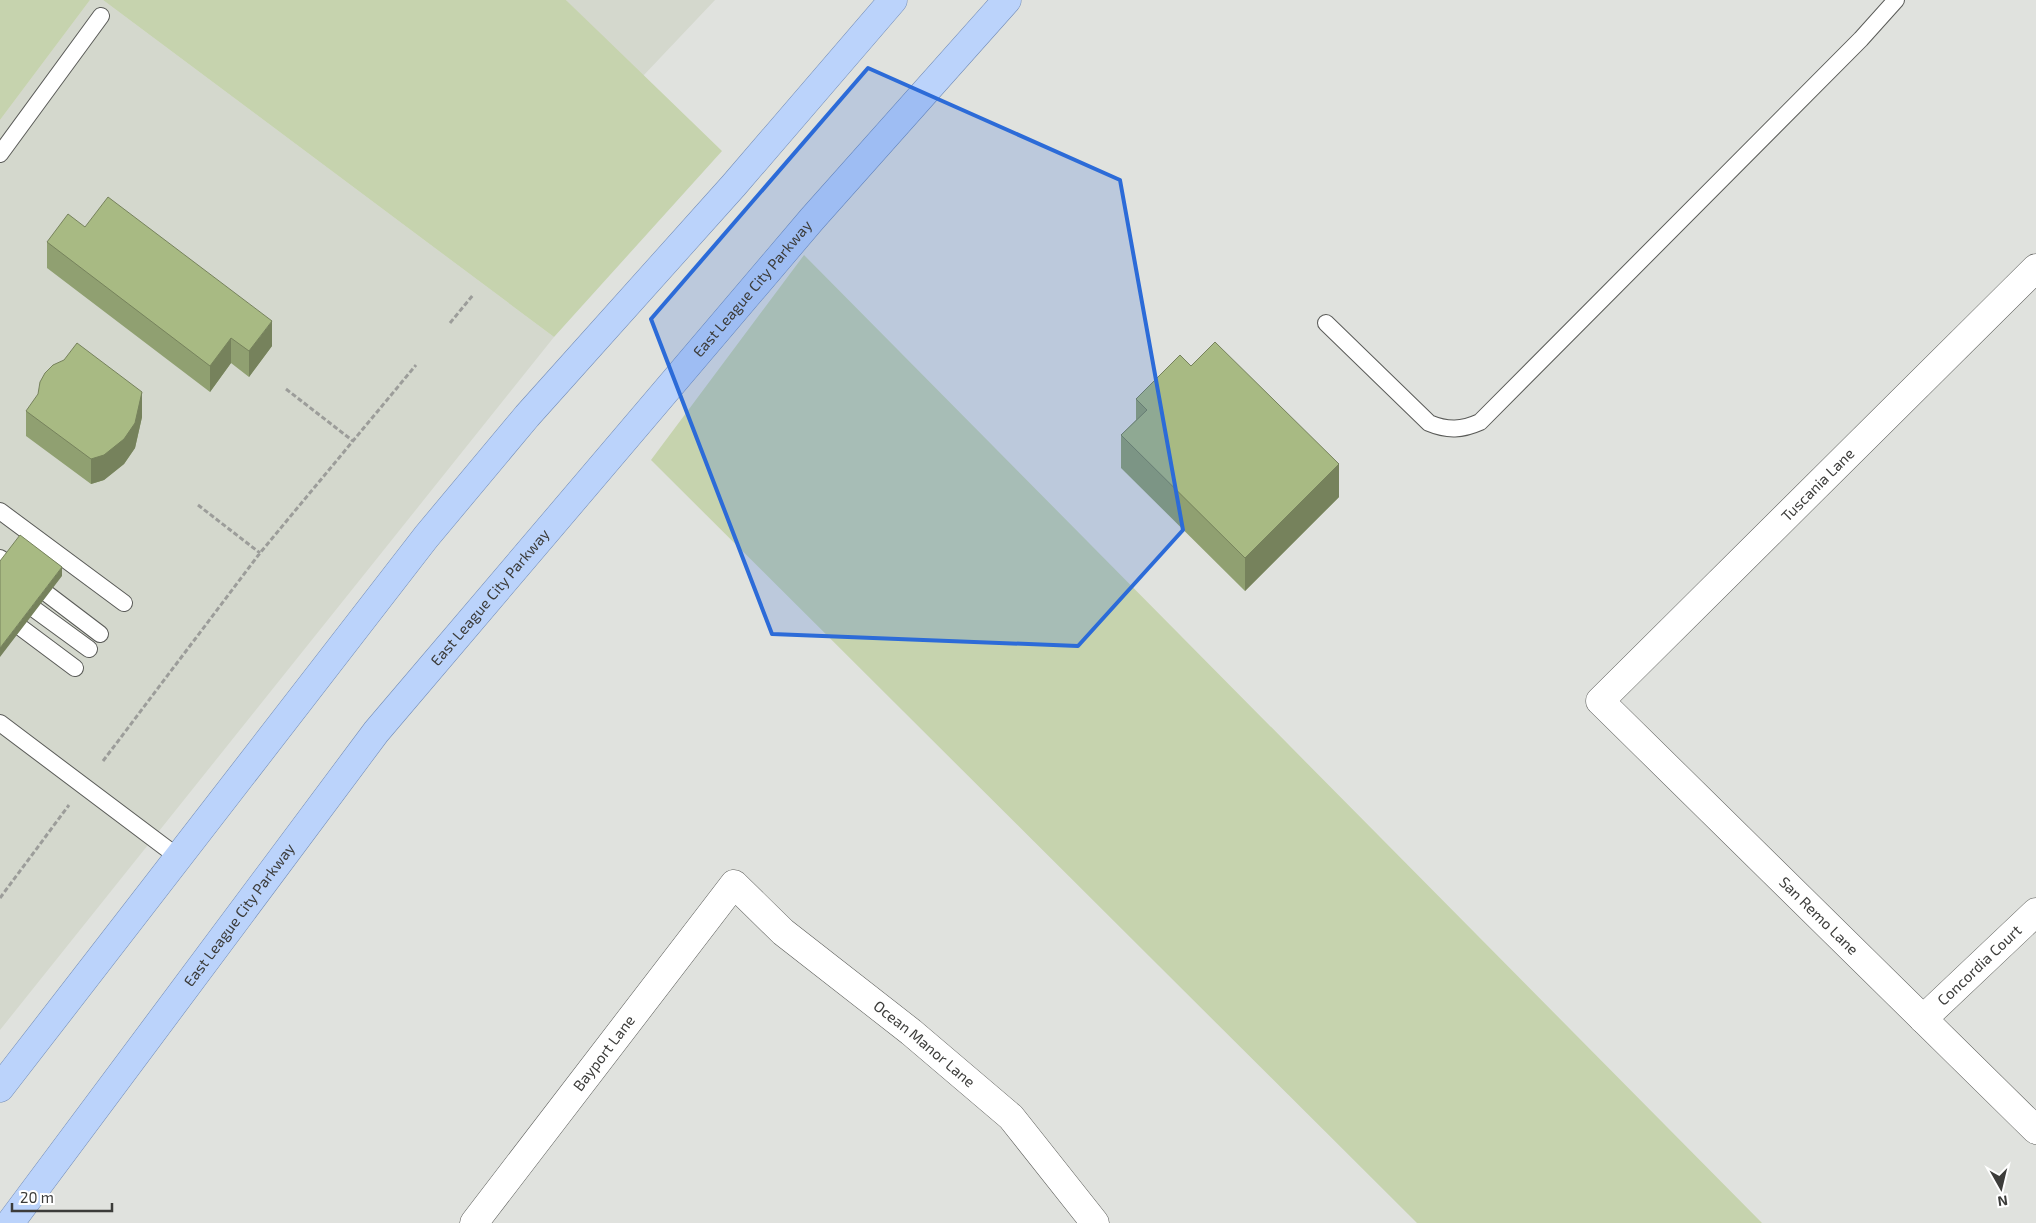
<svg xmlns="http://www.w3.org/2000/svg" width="2036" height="1223" font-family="'Exo 2',sans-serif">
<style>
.built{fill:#d4d8cd}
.green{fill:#c6d3ae}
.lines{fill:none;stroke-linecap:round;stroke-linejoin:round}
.lane-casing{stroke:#5a5b58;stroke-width:18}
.street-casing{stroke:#5a5b58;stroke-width:29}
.primary-casing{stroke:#718bb6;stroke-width:29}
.path{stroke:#9c9d9a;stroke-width:3;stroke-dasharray:5 2.5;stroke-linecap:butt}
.lane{stroke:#fff;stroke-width:16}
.street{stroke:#fff;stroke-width:28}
.primary{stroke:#bbd3fb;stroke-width:28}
.wall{fill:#90a071}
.shaded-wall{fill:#76825c}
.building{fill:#a8ba83;stroke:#76825c}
.marked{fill:#2c6bd8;fill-opacity:0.2;stroke:#2c6bd8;stroke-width:4;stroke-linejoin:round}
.labels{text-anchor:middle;stroke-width:4;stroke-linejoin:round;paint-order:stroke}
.street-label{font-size:15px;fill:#3c3c3a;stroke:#fff}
</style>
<rect width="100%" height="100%" fill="#e0e2de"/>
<path class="built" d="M90,0H103L554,337L0,1030V120Z
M566,0H715L643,76Z"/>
<path class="green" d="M0,0H90L0,120Z
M103,0H566L722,151L554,337Z
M804,255L1762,1223H1417L651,460Z"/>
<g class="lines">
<defs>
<path id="lane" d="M0,154L101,16
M1326,323L1429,423C1448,431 1462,430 1480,422L1861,39L1896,0
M0,511L124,603
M0,558L100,634
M0,584L89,649
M0,612L75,668
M0,723L178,857"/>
<g id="street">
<path id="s1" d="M2036,268L1600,701L2036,1130"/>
<path id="s2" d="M1923,1019L2036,912"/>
<path id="s3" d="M474,1223L734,884L783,932L911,1032L1011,1117L1095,1223"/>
</g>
<g id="primary">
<path d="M0,1088L426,537L527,416L734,185L893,0"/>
<path id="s4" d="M10,1223L376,732L812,219L1007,0"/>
</g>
</defs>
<use href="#lane" class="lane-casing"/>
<use href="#street" class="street-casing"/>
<use href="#primary" class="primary-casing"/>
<path class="path" d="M450,323L473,295
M286,389L353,441
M198,505L260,553
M103,761L260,553L416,365
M0,898L69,805"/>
<use href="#lane" class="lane"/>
<use href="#street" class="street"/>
<use href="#primary" class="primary"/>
</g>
<path class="wall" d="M85,227L272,346L249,377L231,363L210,392L47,268V242Z
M1191,366L1339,497L1245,591L1121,468V435L1136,420V399Z
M26,411L142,417L135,448L124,464L104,480L91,484L26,436Z"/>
<path class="shaded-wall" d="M272,321V346L249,377V351Z
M231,338V363L210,392V366Z
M142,392V417L135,448L124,464L104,480L91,484V459Z
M1339,464V497L1245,591V558Z
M62,567V576L0,657V648Z"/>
<path class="building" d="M108,197L272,321L249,351L231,338L210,366L47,242L68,214L85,227Z
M1215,342L1339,464L1245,558L1121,435L1147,410L1136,399L1180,355L1191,366Z
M77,343L142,392L135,423L124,439L104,455L91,459L26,411L38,394L40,382L45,373L53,365L64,360Z
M20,535L62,567L0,648V561Z"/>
<path class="marked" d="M868,68L1120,180L1183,530L1078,646L772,634L651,319Z"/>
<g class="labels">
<g class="street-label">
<text dy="5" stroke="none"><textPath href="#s4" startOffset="1194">East League City Parkway</textPath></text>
<text transform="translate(1818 485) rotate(-45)" y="5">Tuscania Lane</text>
<text dy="5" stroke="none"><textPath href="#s4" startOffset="789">East League City Parkway</textPath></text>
<text dy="5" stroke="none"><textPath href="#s4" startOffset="384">East League City Parkway</textPath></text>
<text dy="5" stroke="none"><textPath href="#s1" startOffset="921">San Remo Lane</textPath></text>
<text dy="5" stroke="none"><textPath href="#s2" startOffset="78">Concordia Court</textPath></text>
<text dy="5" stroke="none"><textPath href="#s3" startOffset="676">Ocean Manor Lane</textPath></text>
<text dy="5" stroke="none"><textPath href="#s3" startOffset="214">Bayport Lane</textPath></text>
</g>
</g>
<g transform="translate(2001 1188) rotate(172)" stroke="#ffffff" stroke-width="4" paint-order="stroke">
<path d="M0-4L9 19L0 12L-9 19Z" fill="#3c3c3a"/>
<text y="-8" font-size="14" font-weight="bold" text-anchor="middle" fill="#3c3c3a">N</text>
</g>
<path d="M12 1203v8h100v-8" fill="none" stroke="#3c3c3a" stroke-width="2.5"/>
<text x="20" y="1203" font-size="15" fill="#3c3c3a" stroke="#ffffff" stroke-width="4" paint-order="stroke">20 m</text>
</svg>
